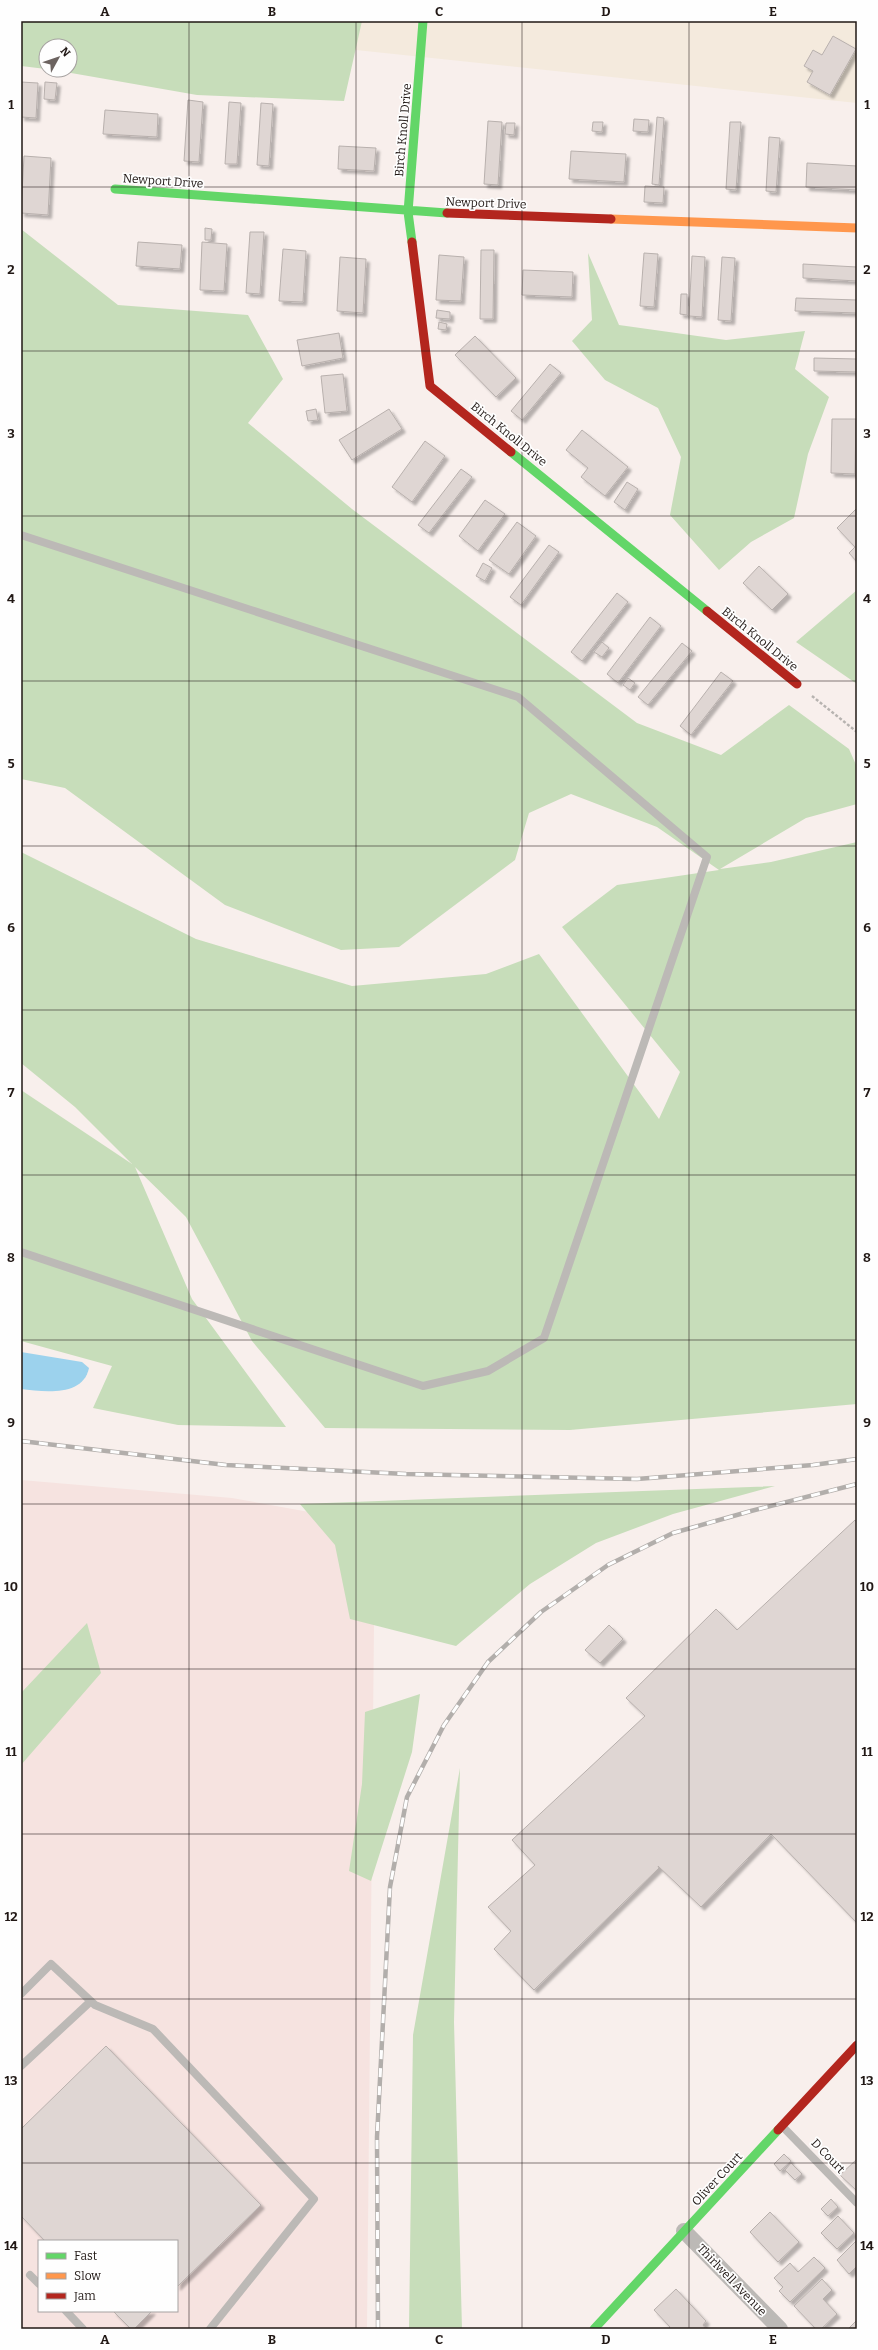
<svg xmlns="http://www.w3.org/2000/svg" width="878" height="2350" font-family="Bitter,serif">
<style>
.commercial{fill:#f4eadd}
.industrial{fill:#f6e3e0;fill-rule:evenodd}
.forest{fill:#c7ddba}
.water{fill:#9cd2ed}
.building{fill:#dfd6d3;stroke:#b8b0ad;filter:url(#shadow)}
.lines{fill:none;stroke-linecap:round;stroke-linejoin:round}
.path{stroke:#b7b3b0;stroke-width:2.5;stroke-dasharray:3 2;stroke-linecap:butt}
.lane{stroke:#bcb9b6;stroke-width:8}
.street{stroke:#bcb9b6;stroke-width:16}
.fast{stroke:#63d668;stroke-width:9}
.slow{stroke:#ff974d;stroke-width:9}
.jam{stroke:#b3261e;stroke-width:9}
.rail-casing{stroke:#b2aeab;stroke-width:4.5}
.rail{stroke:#fefefe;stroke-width:3;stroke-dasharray:9;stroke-linecap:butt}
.grid{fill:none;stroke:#211815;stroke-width:1;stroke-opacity:0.55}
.labels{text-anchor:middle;stroke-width:3.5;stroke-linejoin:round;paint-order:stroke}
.street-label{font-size:12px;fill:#211815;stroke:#fefefe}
.neatline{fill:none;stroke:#211815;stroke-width:1.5}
.grid-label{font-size:13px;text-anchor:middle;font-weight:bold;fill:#211815}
</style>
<defs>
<filter id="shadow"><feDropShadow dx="3.5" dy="3.5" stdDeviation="1" flood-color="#0004"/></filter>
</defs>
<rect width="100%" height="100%" fill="#f8efec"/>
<path class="commercial" d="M81,21H857V103Z"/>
<path class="industrial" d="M21,1480L232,1498L375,1524L367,2329H21ZM39,2241H177V2311H39Z"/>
<path class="forest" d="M21,21H362L344,101L197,95L54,70H70V46H46V69L21,66Z
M21,229L118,305L248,315L283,379L248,423L352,509L637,723L721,755L789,705L849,749L857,767V804L806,818L720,869L771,862L857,842V1404L570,1430L325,1428L252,1341L186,1217L135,1167L192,1299L286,1427L178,1425L93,1408L112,1366L21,1341V1090L132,1164L75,1107L21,1063V852L196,939L352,986L486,974L539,954L659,1119L680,1072L562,927L617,885L719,870L657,827L571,794L529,813L515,860L399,947L341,950L225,905L65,788L21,779Z
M588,253L619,325L726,340L805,331L795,369L829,397L808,454L794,518L751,542L719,570L670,515L681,457L658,408L605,380L572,341L592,320Z
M857,590V684L796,642Z
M775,1486L673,1514L596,1543L530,1584L456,1646L350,1619L335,1545L300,1504Z
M87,1623L101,1673L21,1765V1693Z
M420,1694L412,1752L371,1881L349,1871L362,1784L365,1712Z
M460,1768L454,2022L462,2329H409L413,2035Z"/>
<path class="water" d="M21,1352L82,1362L89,1368C83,1397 44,1392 21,1389Z"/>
<path class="building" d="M833,36L856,49L830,95L807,82L813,71L804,66L813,50L822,55Z
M21,82L38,83L36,118L21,117Z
M45,82L57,83L55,100L44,99Z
M188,100L203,102L199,162L184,161Z
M229,102L241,103L237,164H225Z
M261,103L273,104L269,166L257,165Z
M105,110L158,114L157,137L103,134Z
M657,117L664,118L659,185L652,184Z
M634,119L649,120L648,132L633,131Z
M488,121L502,122L498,185L484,184Z
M593,122H603L602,132L592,131Z
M730,122H741L736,190L726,189Z
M506,123H515L514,135L505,134Z
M769,137L780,138L776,192L766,191Z
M339,146L376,148L374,171L338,169Z
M571,151L626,154L624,182L569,179Z
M24,156L51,158L48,215L21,213Z
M807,163L857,166V190L806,187Z
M645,186L664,187L663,203L644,202Z
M205,228L212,229L211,240H205Z
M250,232H264L260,294L246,293Z
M138,242L182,245L180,269L136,266Z
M202,242L227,244L224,291L200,290Z
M283,249L306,251L303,302L279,301Z
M481,250H494L493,319H480Z
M644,253L658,254L654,307L640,306Z
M439,255L464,257L461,301L436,300Z
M692,256L705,257L702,317L689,316Z
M340,257L366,259L363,313L337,311Z
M722,257L735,258L731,321L718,320Z
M803,264L857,267V281L803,278Z
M523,270L573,272L572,297L522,295Z
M681,294H687V315L680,314Z
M796,298L857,300V313L795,311Z
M437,310L450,312V319L436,318Z
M439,322L447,324L446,330L438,329Z
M339,333L343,358L302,366L297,340Z
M475,336L516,378L496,397L455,355Z
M814,358L857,359V372L814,371Z
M550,364L561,373L522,420L511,411Z
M343,374L347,411L325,413L321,376Z
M316,409L318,420L308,421L306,411Z
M389,409L402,429L352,460L339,440Z
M832,419H856L855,474L831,473Z
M582,430L628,467L605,496L581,477L588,468L566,450Z
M425,441L445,456L412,502L392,487Z
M461,469L472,477L429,533L418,525Z
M627,482L638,489L625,510L614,502Z
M485,500L505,514L478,551L459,536Z
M857,508V562L849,553L855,547L837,528Z
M517,522L536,536L509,574L489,560Z
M549,545L559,552L521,605L510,597Z
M483,563L492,568L485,581L476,576Z
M759,566L788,594L772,610L743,583Z
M617,593L628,602L582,661L571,652Z
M650,617L661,626L618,683L607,674Z
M602,642L609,648L602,657L594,652Z
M682,643L692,651L648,705L638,697Z
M721,672L733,681L691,735L680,726Z
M628,678L635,683L630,690L623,685Z
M855,1520L857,1523V1923L771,1834L701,1907L658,1866L659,1868L534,1990L494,1949L511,1931L488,1907L535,1865L512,1840L645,1716L626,1698L716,1609L737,1630Z
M609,1625L623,1639L600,1663L585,1650Z
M106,2046L261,2205L177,2287V2241H45L21,2216V2129Z
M784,2154L791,2161L780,2171L774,2164Z
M857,2159V2191L840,2175Z
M791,2163L802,2174L795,2180L785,2170Z
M831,2199L838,2207L828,2216L821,2209Z
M770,2212L799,2242L778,2262L750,2232Z
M838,2216L854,2233L837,2249L821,2233Z
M856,2241L857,2266L849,2274L837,2260Z
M814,2257L825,2268L790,2302L779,2291L783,2287L774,2278L790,2263L798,2272Z
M822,2279L832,2290L823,2299L837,2314L821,2329H816L794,2306Z
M676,2289L706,2321L703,2325L706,2329H668L670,2327L654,2310Z
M113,2311H152L134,2329H131Z
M857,2320V2329H848Z"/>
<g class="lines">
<path class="path" d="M812,696L857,732"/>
<path class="lane" d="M21,535L518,697L707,857L544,1338L488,1371L423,1386L21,1252
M21,1994L51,1964L95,2005L153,2029L314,2199L210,2329
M21,2066L91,2001
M782,2126L857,2203
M30,2275L39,2284
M66,2311L83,2329"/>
<path class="street" d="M684,2231L780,2329"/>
<path class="fast" d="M115,189L447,213
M412,242L408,212L423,21
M511,452L707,611
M594,2329L778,2130"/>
<path class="slow" d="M611,219L857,228"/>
<path class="jam" d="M447,213L611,219
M412,242L430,386L511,452
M707,611L797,684
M778,2130L857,2045"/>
<defs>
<path id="rail" d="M21,1441L226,1465L406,1474L637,1479L813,1465L857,1459
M378,2329L377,2137L390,1887L407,1797L444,1725L488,1662L541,1612L608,1565L673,1533L751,1511L857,1484"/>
</defs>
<use href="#rail" class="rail-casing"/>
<use href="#rail" class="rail"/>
</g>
<path class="grid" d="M189,21V2329M356,21V2329M522,21V2329M689,21V2329M21,187H857M21,351H857M21,516H857M21,681H857M21,846H857M21,1010H857M21,1175H857M21,1340H857M21,1504H857M21,1669H857M21,1834H857M21,1999H857M21,2163H857"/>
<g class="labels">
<g class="street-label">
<text transform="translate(403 130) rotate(-85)" y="4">Birch Knoll Drive</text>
<text transform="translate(163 181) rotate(4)" y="4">Newport Drive</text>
<text transform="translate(486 203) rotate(2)" y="4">Newport Drive</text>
<text transform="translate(509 434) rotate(39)" y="4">Birch Knoll Drive</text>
<text transform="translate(760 639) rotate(39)" y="4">Birch Knoll Drive</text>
<text transform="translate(828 2156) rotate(46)" y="4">D Court</text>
<text transform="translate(717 2179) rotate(-47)" y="4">Oliver Court</text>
<text transform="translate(732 2280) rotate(46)" y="4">Thirlwell Avenue</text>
</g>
</g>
<rect width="878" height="2350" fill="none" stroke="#fefefe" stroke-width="44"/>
<rect x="38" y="2240" width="140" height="72" fill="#fefefe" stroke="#a6a2a1"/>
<rect x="46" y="2253" width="20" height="6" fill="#63d668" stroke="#a6a2a1"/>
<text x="74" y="2260" font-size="12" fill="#211815">Fast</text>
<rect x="46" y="2273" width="20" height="6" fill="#ff974d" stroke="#a6a2a1"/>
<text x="74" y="2280" font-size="12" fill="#211815">Slow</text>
<rect x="46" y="2293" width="20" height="6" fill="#b3261e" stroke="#a6a2a1"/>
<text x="74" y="2300" font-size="12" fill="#211815">Jam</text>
<g transform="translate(58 58) rotate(50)"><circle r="19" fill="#fefefe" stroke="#a6a2a1"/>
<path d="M0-3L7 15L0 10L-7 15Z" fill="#6c6360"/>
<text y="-6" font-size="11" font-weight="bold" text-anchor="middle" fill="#211815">N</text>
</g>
<rect x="22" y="22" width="834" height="2306" class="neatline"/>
<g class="grid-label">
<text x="105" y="16">A</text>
<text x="272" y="16">B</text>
<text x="439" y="16">C</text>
<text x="606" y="16">D</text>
<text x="773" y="16">E</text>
<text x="11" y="109">1</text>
<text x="867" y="109">1</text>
<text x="11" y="274">2</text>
<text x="867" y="274">2</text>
<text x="11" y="438">3</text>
<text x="867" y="438">3</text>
<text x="11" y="603">4</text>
<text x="867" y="603">4</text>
<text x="11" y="768">5</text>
<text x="867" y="768">5</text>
<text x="11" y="932">6</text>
<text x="867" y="932">6</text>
<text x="11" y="1097">7</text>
<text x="867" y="1097">7</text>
<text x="11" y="1262">8</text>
<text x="867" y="1262">8</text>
<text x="11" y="1427">9</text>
<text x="867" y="1427">9</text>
<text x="11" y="1591">10</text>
<text x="867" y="1591">10</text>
<text x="11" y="1756">11</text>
<text x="867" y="1756">11</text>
<text x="11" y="1921">12</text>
<text x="867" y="1921">12</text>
<text x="11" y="2085">13</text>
<text x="867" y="2085">13</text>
<text x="11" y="2250">14</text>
<text x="867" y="2250">14</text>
<text x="105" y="2344">A</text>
<text x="272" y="2344">B</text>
<text x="439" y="2344">C</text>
<text x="606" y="2344">D</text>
<text x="773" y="2344">E</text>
</g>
</svg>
